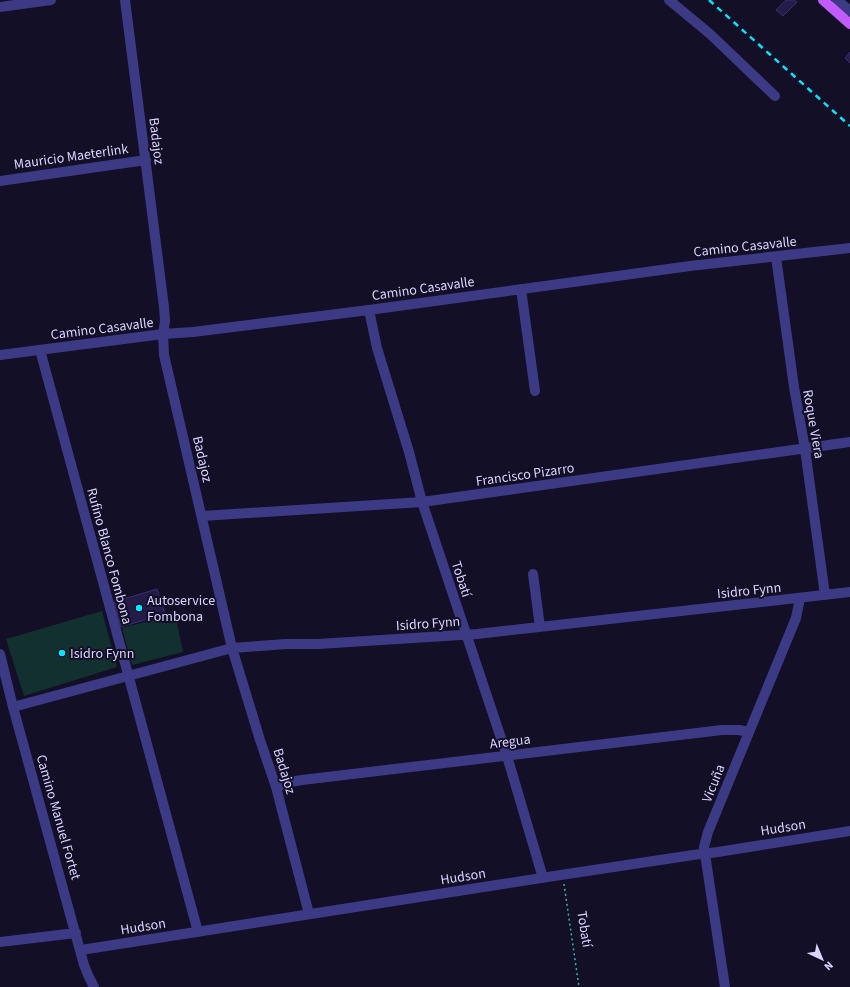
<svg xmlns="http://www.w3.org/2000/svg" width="850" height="987" font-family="'Source Sans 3',sans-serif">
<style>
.green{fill:#12302f}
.building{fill:#241b47;stroke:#3b2d73}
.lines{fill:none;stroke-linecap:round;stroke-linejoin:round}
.path{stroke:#2fb8b0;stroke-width:1.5;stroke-dasharray:2 3;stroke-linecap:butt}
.minor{stroke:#3d3a85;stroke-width:10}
.major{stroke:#c25bff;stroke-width:10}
.rail{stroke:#00e5ff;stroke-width:2.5;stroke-dasharray:6 5;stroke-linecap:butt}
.poi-dot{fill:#00e5ff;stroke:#130f26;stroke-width:1.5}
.labels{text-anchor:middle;stroke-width:4;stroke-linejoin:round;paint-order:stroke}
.street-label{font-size:14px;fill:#d9d4ff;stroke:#130f26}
.poi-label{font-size:14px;fill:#d9d4ff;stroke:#130f26;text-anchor:start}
</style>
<rect width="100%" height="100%" fill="#130f26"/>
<path class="green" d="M102,611L117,667L24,696L6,639Z
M175,614L183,652L132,665L122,628Z"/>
<path class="building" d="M786,0H794L797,2L783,16L776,10Z
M850,52V63L845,58Z
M157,589L165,614L121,627L114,602Z"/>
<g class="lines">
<path class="path" d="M564,884L579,987"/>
<path class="minor" d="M125,0L164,307L165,321L163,334L164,355L232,648L260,740L276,787L308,910V914
M669,0L710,34L775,96
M837,0L850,11
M0,7L51,0
M0,181L146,160
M776,257L794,387L805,449L825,595
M521,289L535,391
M369,310L377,348L409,452L422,502L507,756L543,878
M40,350L198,932
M0,355L163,334L193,332L369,310L690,266L850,248
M202,516L422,502L850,442
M533,574L540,627
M0,654L13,707L84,965L88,975L94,987
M13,707L232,648L286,644H318L477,634L850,592
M276,787L290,782L302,780L722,730H739L749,732
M0,942L76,933
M81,950L554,876L693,855L718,852L850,831
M725,987L704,847L708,832L796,618L800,598"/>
<path class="major" d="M823,0L850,24"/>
<path class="rail" d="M709,0L850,126"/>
</g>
<g class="poi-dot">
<circle cx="139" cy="608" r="4"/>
<circle cx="62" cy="653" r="4"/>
</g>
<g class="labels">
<g class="street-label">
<text transform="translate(157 141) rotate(83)" y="5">Badajoz</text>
<text transform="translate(71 156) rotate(-8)" y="5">Mauricio Maeterlink</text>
<text transform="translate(745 246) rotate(-6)" y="5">Camino Casavalle</text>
<text transform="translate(423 288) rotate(-8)" y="5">Camino Casavalle</text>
<text transform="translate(102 328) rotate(-7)" y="5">Camino Casavalle</text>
<text transform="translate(814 424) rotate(80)" y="5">Roque Viera</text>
<text transform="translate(203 459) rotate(77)" y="5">Badajoz</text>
<text transform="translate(525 474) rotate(-8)" y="5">Francisco Pizarro</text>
<text transform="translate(110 556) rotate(75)" y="5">Rufino Blanco Fombona</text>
<text transform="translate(462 579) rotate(72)" y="5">Tobatí</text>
<text transform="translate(749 590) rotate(-6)" y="5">Isidro Fynn</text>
<text transform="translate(428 623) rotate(-4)" y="5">Isidro Fynn</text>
<text transform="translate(510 741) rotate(-7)" y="5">Aregua</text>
<text transform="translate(285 771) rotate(73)" y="5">Badajoz</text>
<text transform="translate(713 783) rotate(-68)" y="5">Vicuña</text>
<text transform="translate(59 817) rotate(74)" y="5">Camino Manuel Fortet</text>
<text transform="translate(783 827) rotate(-9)" y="5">Hudson</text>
<text transform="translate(463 876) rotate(-9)" y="5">Hudson</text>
<text transform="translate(143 926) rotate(-9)" y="5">Hudson</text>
<text transform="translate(585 929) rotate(81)" y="5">Tobatí</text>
</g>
<g class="poi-label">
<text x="147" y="605">Autoservice<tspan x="147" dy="16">Fombona</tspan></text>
<text x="70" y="658">Isidro Fynn</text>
</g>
</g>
<g transform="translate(822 959) rotate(136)" stroke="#130f26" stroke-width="3" paint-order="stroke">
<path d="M0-3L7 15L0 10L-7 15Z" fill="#d9d4ff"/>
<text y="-6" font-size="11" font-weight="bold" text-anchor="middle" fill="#d9d4ff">N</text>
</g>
</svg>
